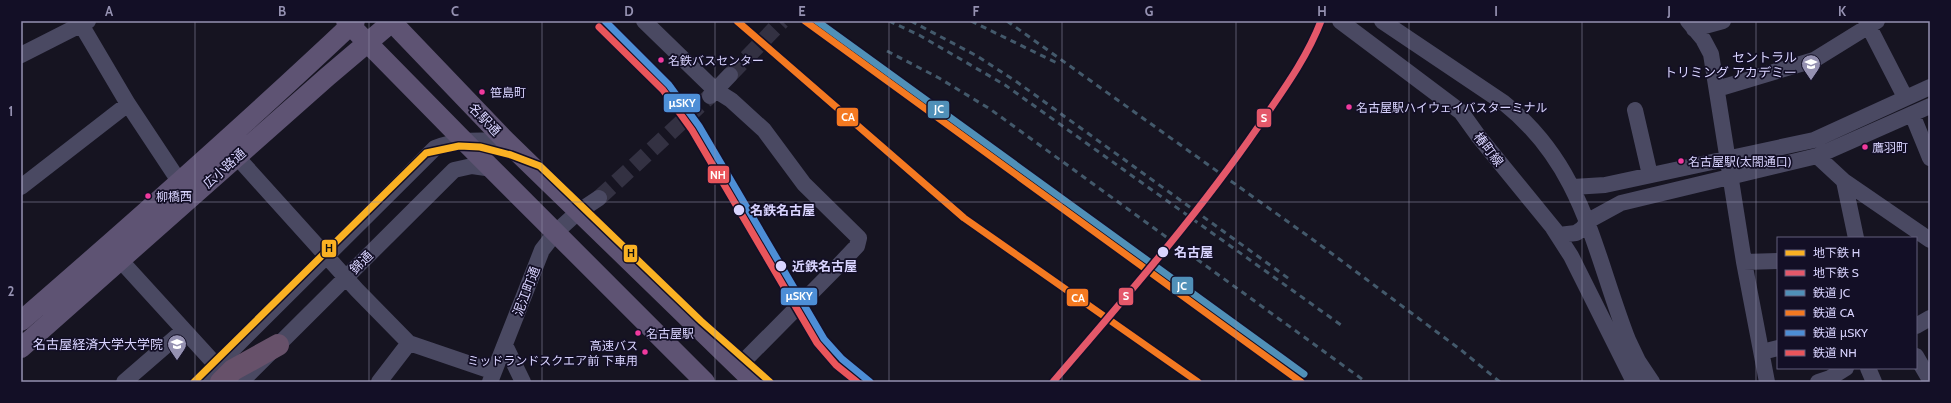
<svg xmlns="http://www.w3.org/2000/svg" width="1951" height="403" font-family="Cabin,'Noto Sans JP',sans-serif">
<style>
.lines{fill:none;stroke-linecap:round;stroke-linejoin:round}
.minor-tunnel{stroke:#333142;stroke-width:16;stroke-dasharray:16 8;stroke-linecap:butt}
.minor{stroke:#4a4962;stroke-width:16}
.major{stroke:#5e5373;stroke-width:20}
.highway{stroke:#67516a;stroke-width:22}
.rail{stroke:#43596b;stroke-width:3;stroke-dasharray:6 5;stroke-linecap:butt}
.rail-1-casing{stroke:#130f26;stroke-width:10}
.rail-2-casing{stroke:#130f26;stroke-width:10}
.rail-3-casing{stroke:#130f26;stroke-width:10}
.rail-4-casing{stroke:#130f26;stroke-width:10}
.rail-1{stroke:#5090b8;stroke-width:7}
.rail-2{stroke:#f47921;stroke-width:7}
.rail-3{stroke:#4d8ed6;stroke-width:7}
.rail-4{stroke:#ea555b;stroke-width:7}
.metro-1-casing{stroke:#130f26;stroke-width:10}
.metro-2-casing{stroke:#130f26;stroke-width:10}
.metro-1{stroke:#fab123;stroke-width:7}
.metro-2{stroke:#e4586a;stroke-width:7}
.grid{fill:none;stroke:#9591b1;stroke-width:1;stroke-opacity:0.55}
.bus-dot{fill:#f13a9d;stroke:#130f26;stroke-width:1.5}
.stop-dot{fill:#d9d4ff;stroke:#130f26;stroke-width:1.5}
.labels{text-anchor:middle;stroke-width:3.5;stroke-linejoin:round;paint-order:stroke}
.bus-label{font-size:12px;fill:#d9d4ff;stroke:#130f26;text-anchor:start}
.poi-label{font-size:13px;fill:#d9d4ff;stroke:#130f26;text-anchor:end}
.street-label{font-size:13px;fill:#d9d4ff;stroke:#130f26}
.stop-label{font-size:13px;font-weight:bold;fill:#d9d4ff;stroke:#130f26;text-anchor:start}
.line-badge{stroke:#130f26;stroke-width:1.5}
.badge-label{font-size:11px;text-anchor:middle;font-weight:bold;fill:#fff}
.pale-badge-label{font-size:11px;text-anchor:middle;font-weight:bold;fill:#111}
.neatline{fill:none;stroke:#9591b1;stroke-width:1.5}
.grid-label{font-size:13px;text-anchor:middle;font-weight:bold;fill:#9591b1}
</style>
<rect width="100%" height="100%" fill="#161421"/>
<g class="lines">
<path class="minor-tunnel" d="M730,75L782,21
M599,198L710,96"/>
<path class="minor" d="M79,21L128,104L179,181
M644,21L715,90L731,100L764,130L804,184L859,238L857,246L839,265L738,367
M1340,21L1461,112L1479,137L1559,235L1576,233L1582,229L1588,221L1621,203L1817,156L1930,106
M1382,21L1504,103C1584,167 1593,250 1628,340L1638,361L1652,382
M1688,21L1703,39L1711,54L1744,262L1767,382
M1866,21L1905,97
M1694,29L1723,21
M21,55L88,21
M1717,89L1814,60L1877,21
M710,96L730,75
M1635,110L1650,175
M1912,114L1930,158
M1817,156L1844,181L1930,240
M237,157L357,290L409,343L494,372
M1844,181L1856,238
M21,187L128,104
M1573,187L1605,185L1814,140L1930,87
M1553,228L1571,256L1634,382
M112,251L216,365
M1744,262L1778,261
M1916,326L1930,318
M1616,331L1624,360
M505,345L523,382
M1762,352L1778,348
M1916,356L1930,380
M1868,368L1874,382
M124,382L184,330
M200,382L435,148C458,139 481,140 506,141
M241,382L454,170L472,166L493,169
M379,382L409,343
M490,382L542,250L556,232L578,212L599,198
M1818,382L1830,378L1846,368"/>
<path class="major" d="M346,21L463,140L705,382
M391,21L506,141L754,382
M21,321C134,223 246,124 355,21
M21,348L327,77L393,21"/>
<path class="highway" d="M221,382L233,370L278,345"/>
<path class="rail" d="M889,21L919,35L1005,85L1341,325
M911,21L977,56L1017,82L1292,281
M971,21L1059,64
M1007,21L1319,244L1461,350L1500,382
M887,51L939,78L990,109L1366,382"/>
<defs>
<path id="rail-1" d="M817,21L1304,374"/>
<path id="rail-2" d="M737,21L964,218L1198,382
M805,21L1301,382"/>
<path id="rail-3" d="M605,21L669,85L699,126L824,339L842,359L870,382"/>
<path id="rail-4" d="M599,27L663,90L692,130L817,343L836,365L857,382"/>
</defs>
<use href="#rail-1" class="rail-1-casing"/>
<use href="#rail-2" class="rail-2-casing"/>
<use href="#rail-3" class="rail-3-casing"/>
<use href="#rail-4" class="rail-4-casing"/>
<use href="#rail-1" class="rail-1"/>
<use href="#rail-2" class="rail-2"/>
<use href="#rail-3" class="rail-3"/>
<use href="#rail-4" class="rail-4"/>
<defs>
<path id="metro-1" d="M194,382L426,153L459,146L480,147L511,155L540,166L701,321L770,382"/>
<path id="metro-2" d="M1053,382C1124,299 1196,217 1258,127C1281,93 1306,60 1321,21"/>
</defs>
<use href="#metro-1" class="metro-1-casing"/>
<use href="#metro-2" class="metro-2-casing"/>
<use href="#metro-1" class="metro-1"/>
<use href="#metro-2" class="metro-2"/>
</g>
<path class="grid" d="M195,21V382M369,21V382M542,21V382M715,21V382M889,21V382M1062,21V382M1236,21V382M1409,21V382M1582,21V382M1756,21V382M21,202H1930"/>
<defs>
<symbol id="university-pin" viewBox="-11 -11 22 30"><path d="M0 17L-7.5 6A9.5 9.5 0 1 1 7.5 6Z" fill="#9591b1" stroke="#130f26"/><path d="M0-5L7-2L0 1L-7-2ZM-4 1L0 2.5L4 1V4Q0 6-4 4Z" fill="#fff"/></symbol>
</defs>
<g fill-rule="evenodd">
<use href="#university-pin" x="1800" y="53" width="22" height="30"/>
<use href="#university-pin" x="166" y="333" width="22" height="30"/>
</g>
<g class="bus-dot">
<circle cx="661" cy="60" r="3.5"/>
<circle cx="482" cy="92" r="3.5"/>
<circle cx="1349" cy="107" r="3.5"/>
<circle cx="1865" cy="147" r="3.5"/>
<circle cx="1681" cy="161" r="3.5"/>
<circle cx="148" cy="196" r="3.5"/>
<circle cx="638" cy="333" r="3.5"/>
<circle cx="645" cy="352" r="3.5"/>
</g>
<g class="stop-dot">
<circle cx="739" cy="210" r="6"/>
<circle cx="1163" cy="252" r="6"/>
<circle cx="781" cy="266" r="6"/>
</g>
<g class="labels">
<g class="bus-label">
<text x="668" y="65">名鉄バスセンター</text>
<text x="490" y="97">笹島町</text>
<text x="1356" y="112">名古屋駅ハイウェイバスターミナル</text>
<text x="1872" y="152">鷹羽町</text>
<text x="1688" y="166">名古屋駅(太閤通口)</text>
<text x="156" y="201">柳橋西</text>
<text x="646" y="338">名古屋駅</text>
<text x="638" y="350" text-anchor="end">高速バス<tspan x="638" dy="15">ミッドランドスクエア前 下車用</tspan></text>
</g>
<g class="poi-label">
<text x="1797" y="62">セントラル<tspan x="1797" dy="15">トリミング アカデミー</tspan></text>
<text x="163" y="349">名古屋経済大学大学院</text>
</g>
<g class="street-label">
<text transform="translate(485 119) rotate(46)" y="5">名駅通</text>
<text transform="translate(1489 149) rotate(52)" y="5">椿町線</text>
<text transform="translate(224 168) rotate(-42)" y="5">広小路通</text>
<text transform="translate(361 262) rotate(-45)" y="5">錦通</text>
<text transform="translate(526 291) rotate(-69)" y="5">泥江町通</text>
</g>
<g class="stop-label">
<text x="750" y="215">名鉄名古屋</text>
<text x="1174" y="257">名古屋</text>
<text x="792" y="271">近鉄名古屋</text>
</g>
</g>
<g class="line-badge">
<rect x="663" y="93" width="38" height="20" rx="4" fill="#4d8ed6"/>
<rect x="927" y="100" width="23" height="19" rx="4" fill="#5090b8"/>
<rect x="836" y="107" width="23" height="20" rx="4" fill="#f47921"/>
<rect x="1256" y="108" width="16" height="20" rx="4" fill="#e4586a"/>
<rect x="707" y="165" width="23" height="19" rx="4" fill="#ea555b"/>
<rect x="321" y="239" width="16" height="19" rx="4" fill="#fab123"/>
<rect x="623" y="244" width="15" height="19" rx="4" fill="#fab123"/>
<rect x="1171" y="276" width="23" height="19" rx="4" fill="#5090b8"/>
<rect x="780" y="287" width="38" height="19" rx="4" fill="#4d8ed6"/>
<rect x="1118" y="287" width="16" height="19" rx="4" fill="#e4586a"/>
<rect x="1066" y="288" width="23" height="19" rx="4" fill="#f47921"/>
</g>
<g class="badge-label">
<text x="682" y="107">μSKY</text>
<text x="939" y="113">JC</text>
<text x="848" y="121">CA</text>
<text x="1264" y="122">S</text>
<text x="718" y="179">NH</text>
<text x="1182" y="290">JC</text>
<text x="799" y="300">μSKY</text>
<text x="1126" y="300">S</text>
<text x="1078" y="302">CA</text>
</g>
<g class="pale-badge-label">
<text x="329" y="252">H</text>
<text x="631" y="257">H</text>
</g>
<rect width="1951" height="403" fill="none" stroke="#130f26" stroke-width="44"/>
<rect x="1777" y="237" width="140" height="132" fill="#130f26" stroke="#625e7d"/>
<rect x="1785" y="250" width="20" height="6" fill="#fab123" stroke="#625e7d"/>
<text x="1813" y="257" font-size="12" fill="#d9d4ff">地下鉄 H</text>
<rect x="1785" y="270" width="20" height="6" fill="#e4586a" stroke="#625e7d"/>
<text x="1813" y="277" font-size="12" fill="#d9d4ff">地下鉄 S</text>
<rect x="1785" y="290" width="20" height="6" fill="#5090b8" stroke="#625e7d"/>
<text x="1813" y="297" font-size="12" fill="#d9d4ff">鉄道 JC</text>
<rect x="1785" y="310" width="20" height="6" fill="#f47921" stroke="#625e7d"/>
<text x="1813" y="317" font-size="12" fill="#d9d4ff">鉄道 CA</text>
<rect x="1785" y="330" width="20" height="6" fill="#4d8ed6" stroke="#625e7d"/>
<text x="1813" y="337" font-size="12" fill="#d9d4ff">鉄道 μSKY</text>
<rect x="1785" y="350" width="20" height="6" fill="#ea555b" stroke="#625e7d"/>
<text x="1813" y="357" font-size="12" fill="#d9d4ff">鉄道 NH</text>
<rect x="22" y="22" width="1907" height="359" class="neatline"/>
<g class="grid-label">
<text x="109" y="16">A</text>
<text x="282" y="16">B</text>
<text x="455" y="16">C</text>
<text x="629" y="16">D</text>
<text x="802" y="16">E</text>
<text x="976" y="16">F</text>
<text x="1149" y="16">G</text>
<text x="1322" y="16">H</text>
<text x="1496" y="16">I</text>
<text x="1669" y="16">J</text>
<text x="1842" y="16">K</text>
<text x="11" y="116">1</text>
<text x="11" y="296">2</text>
</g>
</svg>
